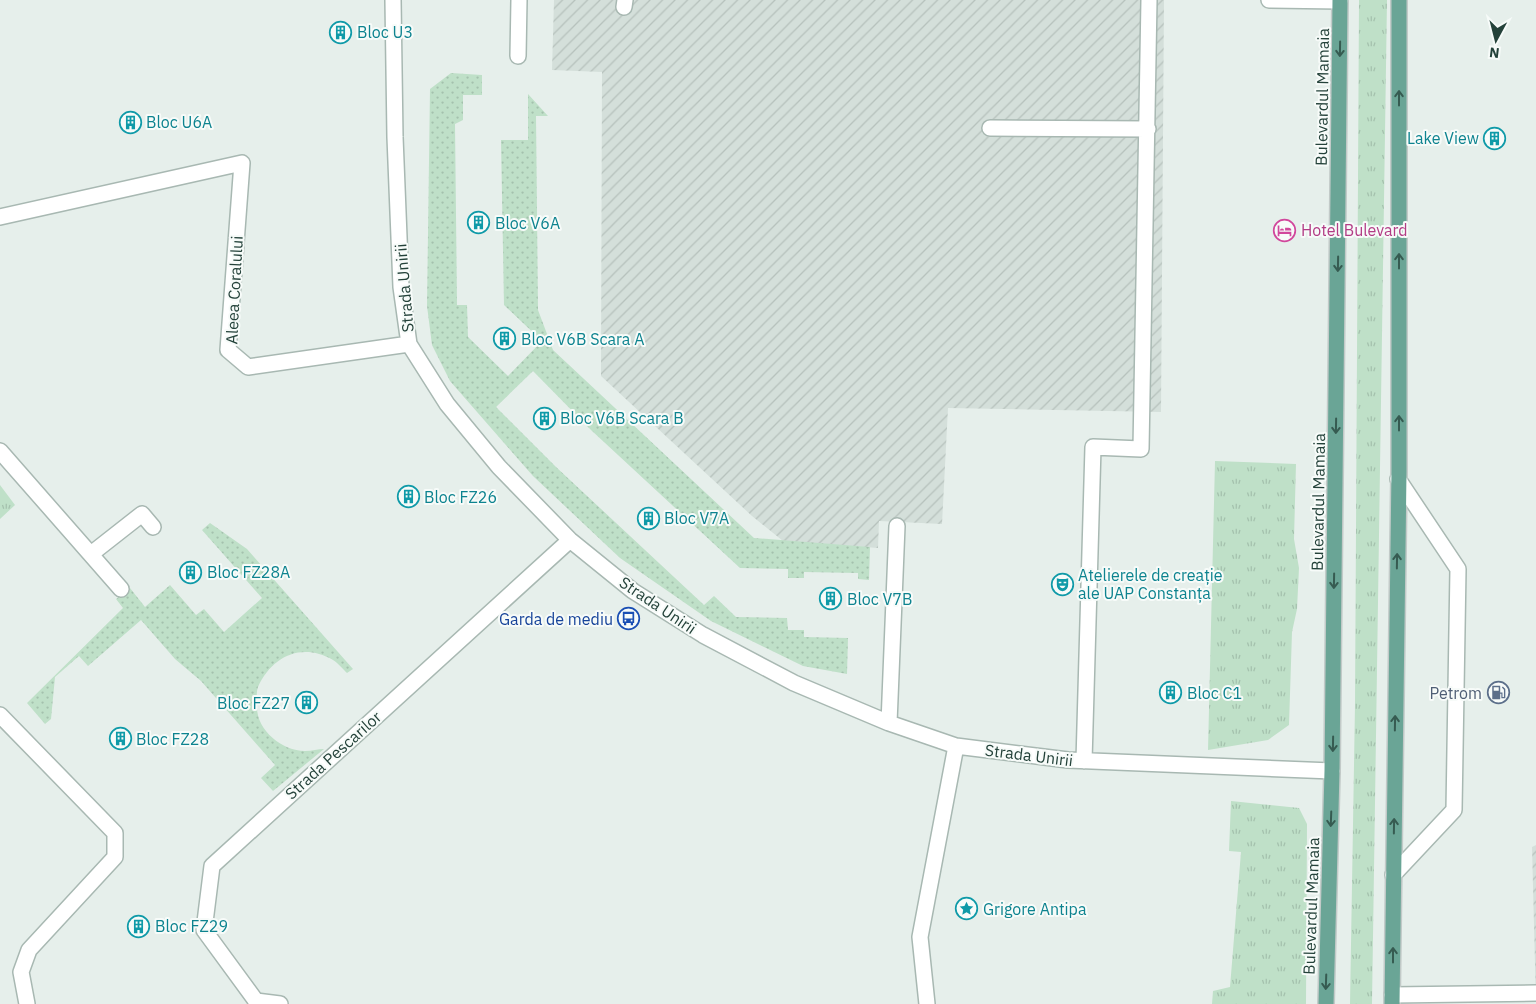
<svg xmlns="http://www.w3.org/2000/svg" width="1536" height="1004" font-family="'IBM Plex Sans',sans-serif">
<style>
.industrial{fill:url(#industrial-furrows)}
.grass{fill:url(#grass-tufts)}
.garden{fill:url(#garden-dots)}
.lines{fill:none;stroke-linecap:round;stroke-linejoin:round}
.minor-casing{stroke:#a8b8b2;stroke-width:18}
.major-casing{stroke:#c2cac8;stroke-width:18}
.minor{stroke:#fff;stroke-width:15}
.major{stroke:#6aa596;stroke-width:15}
.oneway{stroke:#365b51}
.labels{text-anchor:middle;stroke-width:4;stroke-linejoin:round;paint-order:stroke}
.culture-label{font-size:16px;fill:#0d838f;stroke:#f7fbf9;text-anchor:start}
.street-label{font-size:16px;fill:#24423a;stroke:#f7fbf9}
.hotel-label{font-size:16px;fill:#b23c85;stroke:#f7fbf9;text-anchor:start}
.transit-label{font-size:16px;fill:#164399;stroke:#f7fbf9;text-anchor:end}
.service-label{font-size:16px;fill:#4e5e75;stroke:#f7fbf9;text-anchor:end}
</style>
<defs>
<pattern id="industrial-furrows" width="10" height="10" patternUnits="userSpaceOnUse" patternTransform="scale(1.25)"><rect width="10" height="10" fill="#d4dfda"/><path d="M-1 1l2-2M0 10L10 0M9 11l2-2" fill="none" stroke="#b6c1bc"/></pattern>
<pattern id="grass-tufts" width="24" height="20" patternUnits="userSpaceOnUse" patternTransform="scale(1.25)"><rect width="24" height="20" fill="#bfe0c8"/><path d="M3 7l-1-3M5 7V3M7 7l1-3M15 17l-1-3M17 17v-4M19 17l1-3" fill="none" stroke="#a4c1ad"/></pattern>
<pattern id="garden-dots" width="8" height="8" patternUnits="userSpaceOnUse" patternTransform="scale(1.25)"><rect width="8" height="8" fill="#bfe0c8"/><path d="M2 2h.1M6 6h.1" fill="none" stroke="#a4c1ad" stroke-width="1.8" stroke-linecap="round"/></pattern>
</defs>
<rect width="100%" height="100%" fill="#e6efeb"/>
<path class="industrial" d="M554,0H1164L1161,412L948,408L942,524L879,521L878,548L783,541L752,516L601,376L602,72L552,70Z
M1536,845V1004L1532,847Z"/>
<path class="grass" d="M1359,0H1387L1372,1004H1350L1355,705Z
M1215,461L1296,464L1294,539L1299,568L1297,609L1292,632L1289,725L1268,740L1208,750Z
M0,485L15,505L0,519Z
M1231,801L1299,808L1307,824L1306,1004H1212L1213,991L1230,987L1241,852L1229,851Z"/>
<path class="garden" d="M451,73L482,75V95H463V120L455,124L457,305H467L468,337L508,376L542,341L504,305L501,140H528V94L548,116H536L538,310L553,350L754,538L870,547L869,580L858,579V573L804,572V578H788V569L740,568L591,430L533,371L496,407L556,467L704,605L714,596L736,617L787,618L788,630H804V637L848,638L847,674L803,666L711,621L620,558L533,476L450,381L432,345L427,306L430,89Z
M210,523L247,549L353,669L347,673C343,669 338,663 333,660C302,642 272,656 258,687C256,692 257,700 257,706C256,730 282,751 305,751C312,751 318,749 324,749L273,791L261,778L275,765L201,681L175,659L141,620L88,666L79,656L55,677L51,719L45,724L27,703L123,608L116,599L130,588L145,607L170,585L196,615L204,609L224,632L262,598L202,530Z"/>
<g class="lines">
<defs>
<path id="minor" d="M393,0L395,137L401,287L409,344L447,404L499,467L570,540L633,591L703,635L794,683L889,723L956,746L1068,760L1332,771
M1269,0L1340,1
M624,7L625,0
M518,56L519,0
M990,128L1148,129
M0,217L242,163L228,350L248,367L409,344
M0,451L121,589
M91,554L142,514L153,527
M0,715L115,833V857L29,950L21,972L27,1004
M889,723L897,526
M1084,761L1093,447L1141,449L1149,0
M1393,875L1454,810L1458,569L1398,479
M1392,995L1536,993
M256,1001L280,1004
M256,1004V1001L204,930L212,866L570,540
M927,1004L920,937L956,746"/>
<path id="major" d="M1326,1004L1332,771L1340,0
M1392,1004L1399,472V0"/>
</defs>
<use href="#minor" class="minor-casing"/>
<use href="#major" class="major-casing"/>
<use href="#minor" class="minor"/>
<use href="#major" class="major"/>
</g>
<defs><path id="oneway-shaft" d="M-6 0H5M1.5-3L5.5 0L1.5 3" fill="none" stroke-width="1.6" stroke-linecap="round" stroke-linejoin="round" transform="scale(1.25)"/></defs>
<g class="oneway">
<use href="#oneway-shaft" transform="translate(1340 49) rotate(91)"/>
<use href="#oneway-shaft" transform="translate(1399 98) rotate(-90)"/>
<use href="#oneway-shaft" transform="translate(1399 261) rotate(-90)"/>
<use href="#oneway-shaft" transform="translate(1338 264) rotate(91)"/>
<use href="#oneway-shaft" transform="translate(1399 423) rotate(-90)"/>
<use href="#oneway-shaft" transform="translate(1336 426) rotate(91)"/>
<use href="#oneway-shaft" transform="translate(1397 561) rotate(-89)"/>
<use href="#oneway-shaft" transform="translate(1334 581) rotate(91)"/>
<use href="#oneway-shaft" transform="translate(1395 723) rotate(-89)"/>
<use href="#oneway-shaft" transform="translate(1333 744) rotate(91)"/>
<use href="#oneway-shaft" transform="translate(1331 819) rotate(92)"/>
<use href="#oneway-shaft" transform="translate(1394 826) rotate(-89)"/>
<use href="#oneway-shaft" transform="translate(1393 955) rotate(-90)"/>
<use href="#oneway-shaft" transform="translate(1326 982) rotate(92)"/>
</g>
<defs>
<symbol id="building-ring" viewBox="-11 -11 22 22"><circle r="9.5" fill="#f7fbf9" stroke="#0f9aa8" stroke-width="1.5"/><path d="M-4-6H4V6H1V3H-1V6H-4ZM-2.5-4.3h1.7v1.8h-1.7ZM.8-4.3h1.7v1.8H.8ZM-2.5-1h1.7V.8h-1.7ZM.8-1h1.7V.8H.8Z" fill="#0f9aa8"/></symbol>
<symbol id="hotel-ring" viewBox="-11 -11 22 22"><circle r="9.5" fill="#f7fbf9" stroke="#d1479c" stroke-width="1.5"/><path d="M-6-4.5h1.5V1H6V5H4.5V3h-9V5H-6ZM-4 0a1.8 1.8 0 1 1 3.6 0ZM.5 0V-2.5h3Q6-2.5 6 0Z" fill="#d1479c"/></symbol>
<symbol id="theatre-ring" viewBox="-11 -11 22 22"><circle r="9.5" fill="#f7fbf9" stroke="#0f9aa8" stroke-width="1.5"/><path d="M-5-5.5Q0-4 5-5.5V0Q5 5 0 6Q-5 5-5 0ZM-3.3-2.5H-1v1.5H-3.3ZM1-2.5H3.3v1.5H1ZM-2.8 1Q0 5.5 2.8 1Z" fill="#0f9aa8"/></symbol>
<symbol id="bus-ring" viewBox="-11 -11 22 22"><circle r="9.5" fill="#f7fbf9" stroke="#1a4fb4" stroke-width="1.5"/><path d="M-5-6H5V4H4V6H2V4H-2V6H-4V4H-5ZM-3.5-4V0h7V-4ZM-3.5 1.2v1.5H-2V1.2ZM2 1.2v1.5H3.5V1.2Z" fill="#1a4fb4"/></symbol>
<symbol id="fuel-ring" viewBox="-11 -11 22 22"><circle r="9.5" fill="#f7fbf9" stroke="#5c6f8a" stroke-width="1.5"/><path d="M-5.5-6h7V0h2V4h1.3V-2.5L3-4.5l.8-.8L6-3V5H2.5V1h-1V6h-7ZM-4.2-4.7v3.2H.2V-4.7Z" fill="#5c6f8a"/></symbol>
<symbol id="sight-ring" viewBox="-11 -11 22 22"><circle r="9.5" fill="#f7fbf9" stroke="#0f9aa8" stroke-width="1.5"/><path d="M0-6L1.8-2.2L6-1.7L2.9 1.2L3.7 5.4L0 3.3L-3.7 5.4L-2.9 1.2L-6-1.7L-1.8-2.2Z" fill="#0f9aa8"/></symbol>
</defs>
<g fill-rule="evenodd">
<use href="#building-ring" x="328" y="20" width="25" height="25"/>
<use href="#building-ring" x="118" y="110" width="25" height="25"/>
<use href="#building-ring" x="1482" y="126" width="25" height="25"/>
<use href="#building-ring" x="466" y="210" width="25" height="25"/>
<use href="#hotel-ring" x="1272" y="218" width="25" height="25"/>
<use href="#building-ring" x="492" y="326" width="25" height="25"/>
<use href="#building-ring" x="532" y="406" width="25" height="25"/>
<use href="#building-ring" x="396" y="484" width="25" height="25"/>
<use href="#building-ring" x="636" y="506" width="25" height="25"/>
<use href="#building-ring" x="178" y="560" width="25" height="25"/>
<use href="#theatre-ring" x="1050" y="572" width="25" height="25"/>
<use href="#building-ring" x="818" y="586" width="25" height="25"/>
<use href="#bus-ring" x="616" y="606" width="25" height="25"/>
<use href="#building-ring" x="1158" y="680" width="25" height="25"/>
<use href="#fuel-ring" x="1486" y="680" width="25" height="25"/>
<use href="#building-ring" x="294" y="690" width="25" height="25"/>
<use href="#building-ring" x="108" y="726" width="25" height="25"/>
<use href="#sight-ring" x="954" y="896" width="25" height="25"/>
<use href="#building-ring" x="126" y="914" width="25" height="25"/>
</g>
<g class="labels">
<g class="culture-label">
<text x="357" y="38">Bloc U3</text>
<text x="146" y="128">Bloc U6A</text>
<text x="1479" y="144" text-anchor="end">Lake View</text>
<text x="495" y="229">Bloc V6A</text>
<text x="521" y="345">Bloc V6B Scara A</text>
<text x="560" y="424">Bloc V6B Scara B</text>
<text x="424" y="503">Bloc FZ26</text>
<text x="664" y="524">Bloc V7A</text>
<text x="207" y="578">Bloc FZ28A</text>
<text x="1078" y="581">Atelierele de creație<tspan x="1078" dy="18">ale UAP Constanța</tspan></text>
<text x="847" y="605">Bloc V7B</text>
<text x="1187" y="699">Bloc C1</text>
<text x="290" y="709" text-anchor="end">Bloc FZ27</text>
<text x="136" y="745">Bloc FZ28</text>
<text x="983" y="915">Grigore Antipa</text>
<text x="155" y="932">Bloc FZ29</text>
</g>
<g class="street-label">
<text transform="translate(1322 97) rotate(-89)" y="6">Bulevardul Mamaia</text>
<text transform="translate(404 288) rotate(-95)" y="6">Strada Unirii</text>
<text transform="translate(234 290) rotate(-87)" y="6">Aleea Coralului</text>
<text transform="translate(1318 502) rotate(-89)" y="6">Bulevardul Mamaia</text>
<text transform="translate(658 605) rotate(34)" y="6">Strada Unirii</text>
<text transform="translate(333 755) rotate(-42)" y="6">Strada Pescarilor</text>
<text transform="translate(1029 755) rotate(7)" y="6">Strada Unirii</text>
<text transform="translate(1311 906) rotate(-88)" y="6">Bulevardul Mamaia</text>
</g>
<g class="hotel-label">
<text x="1301" y="236">Hotel Bulevard</text>
</g>
<g class="transit-label">
<text x="613" y="625">Garda de mediu</text>
</g>
<g class="service-label">
<text x="1482" y="699">Petrom</text>
</g>
</g>
<g transform="translate(1496 40) rotate(187)" stroke="#f7fbf9" stroke-width="4" paint-order="stroke">
<path d="M0-4L9 19L0 12L-9 19Z" fill="#24423a"/>
<text y="-8" font-size="14" font-weight="bold" text-anchor="middle" fill="#24423a">N</text>
</g>
</svg>
